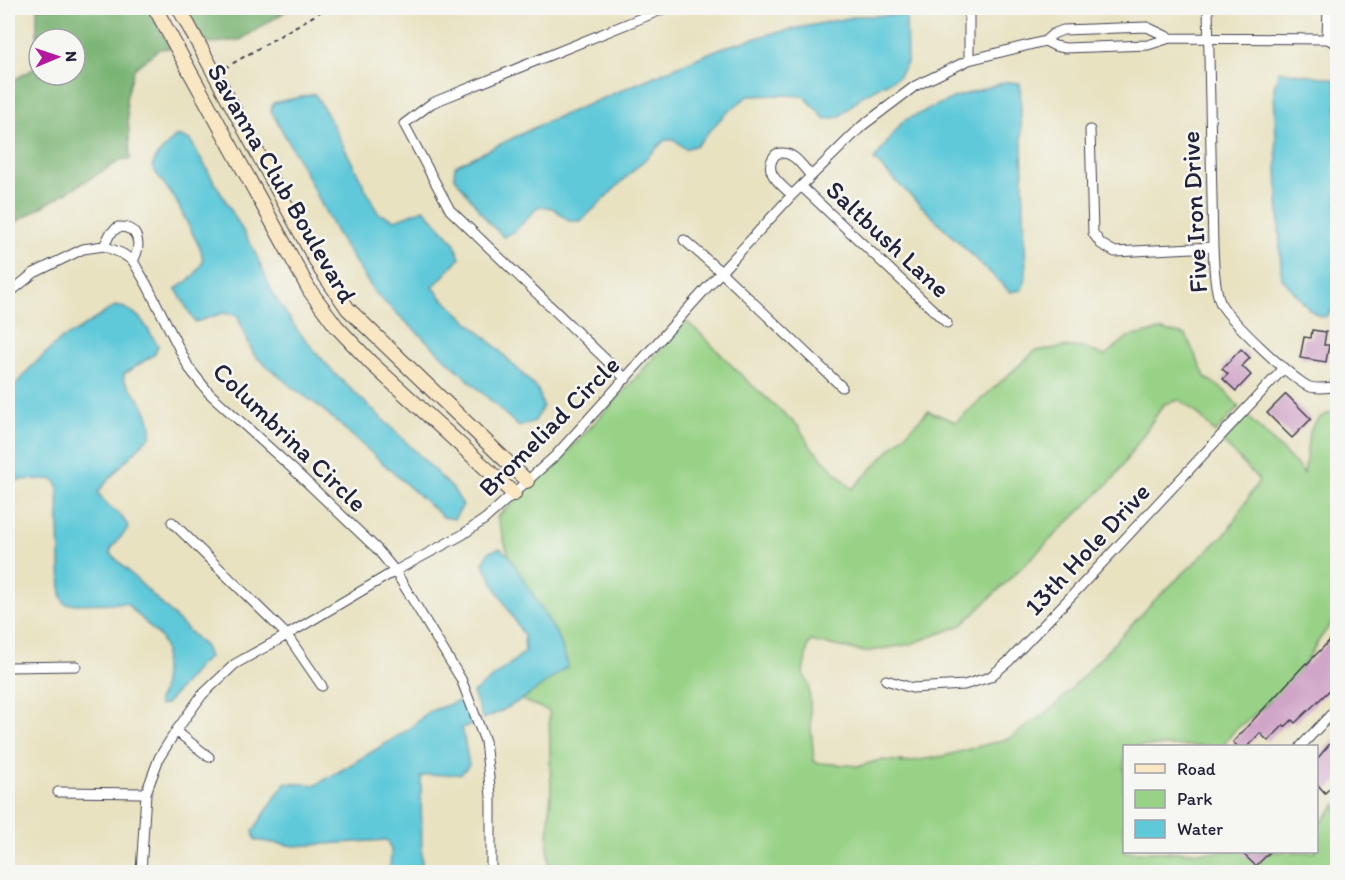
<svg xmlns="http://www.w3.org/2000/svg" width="1345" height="880" font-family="Itim,sans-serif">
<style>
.green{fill:#98d286;stroke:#5d7a60;stroke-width:1.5}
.forest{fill:#7ab473;stroke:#4e6b57;stroke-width:1.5;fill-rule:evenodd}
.water{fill:#5fc9d9;stroke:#40768a;stroke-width:1.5}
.building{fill:#d0a5c8}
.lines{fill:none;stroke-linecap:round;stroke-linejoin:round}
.street-casing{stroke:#403f4f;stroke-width:11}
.secondary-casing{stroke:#403f4f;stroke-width:16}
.path{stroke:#403f4f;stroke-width:2;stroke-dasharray:4.5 4.5;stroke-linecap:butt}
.street{stroke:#fff;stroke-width:9}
.secondary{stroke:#f9e7c3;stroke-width:14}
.labels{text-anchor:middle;stroke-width:5;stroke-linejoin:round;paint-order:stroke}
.street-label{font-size:26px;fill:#22223b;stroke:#f6f6f2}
</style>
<rect width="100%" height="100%" fill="#f6f6f2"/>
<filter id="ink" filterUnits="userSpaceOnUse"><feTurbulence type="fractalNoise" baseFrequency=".0167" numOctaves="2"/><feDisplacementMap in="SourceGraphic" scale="12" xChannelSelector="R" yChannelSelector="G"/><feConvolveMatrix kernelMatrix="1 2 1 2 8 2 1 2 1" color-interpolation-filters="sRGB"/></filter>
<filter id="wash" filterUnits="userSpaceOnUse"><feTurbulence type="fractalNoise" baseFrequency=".008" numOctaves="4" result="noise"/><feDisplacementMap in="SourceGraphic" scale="24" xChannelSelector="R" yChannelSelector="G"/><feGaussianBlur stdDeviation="1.35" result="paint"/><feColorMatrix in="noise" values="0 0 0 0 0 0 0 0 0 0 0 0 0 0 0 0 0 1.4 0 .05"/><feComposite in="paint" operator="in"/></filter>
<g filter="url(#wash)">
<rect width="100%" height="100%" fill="#e8e2c1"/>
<path class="green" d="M686,321L701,334L744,378L798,426L811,447L852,489L928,411L956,422L1035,351L1064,347L1086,348L1104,356L1128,337L1162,330L1186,335L1205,377L1224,390L1239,407L1215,433L1199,415L1180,400L1164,404L1114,478L962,625L911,644L865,652L811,641L808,645L803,673L809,685L811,728L814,761L820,763L860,766L880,760L902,761L901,763L944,756L1010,738L1055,706L1154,601L1228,531L1259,480L1223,442L1247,416L1296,464L1304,474C1310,446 1301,418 1337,411V618L1333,621L1319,640L1292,684L1234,731L1223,746H1124V852H1316L1317,827L1337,804V872H549L548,840L551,791L549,711L521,700L568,666L559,638L509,556L497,517L561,459L635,379Z"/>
<path class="forest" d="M37,8H148L170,48L159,49L134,69L126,99L129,131L130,160L123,159L8,227V83L37,67ZM39,39H75V75H39Z
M186,8H291L240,40L206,44Z"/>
<path class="water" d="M906,15L907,63L898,77L862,96L839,117L825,119L804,96L780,95L748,96L723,116L697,145L685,149L675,140H665L581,221H569L553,208L539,206L515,231L504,237L489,223L454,176L455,166L544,123L721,48L774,33L858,16Z
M1279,71L1316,76L1337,80V305L1325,317L1319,316L1310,310L1282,278L1281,270L1274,88Z
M1006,82L1020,83L1026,276L1022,290L1010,292L874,160L903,121L953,98Z
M315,94L327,114L378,213L395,220L424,209L454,242L460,258L433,287L441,297L495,346L538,390L543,406L535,421L519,427L375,293L337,234L296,155L271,111L273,103Z
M176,136L190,140L253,248L274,296L298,331L335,374L393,429L453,489L463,505L454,519L443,517L320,407L293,388L254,355L237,315L223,313L195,322L176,289L194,276L203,262L201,250L175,199L152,167L156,157Z
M115,306C140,309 146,327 158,346L155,354L124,374V380C137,397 153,412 151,435L118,469L98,492C104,507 125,513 128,528L111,549L110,553L205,647L209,657L200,665L166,704L159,706L158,700L162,694L164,673L165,650L161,638L126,603L65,604L61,595L58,485L53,479L8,480V397L12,389L31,367L61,339L75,332Z
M500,548L509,556L559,638L568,666C541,687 515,707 483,719L473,693L525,652L524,636L498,592L483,563L489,552Z
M462,700L472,724L462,728L469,765L461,774L427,775L421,777L422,872H390L391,850L387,840L294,846L255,840L253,831L285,783L316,785L352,764L408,730L428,712L450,704Z"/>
<g id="blocks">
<path class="building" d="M1312,330L1326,332L1324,345H1329L1326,362L1300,358L1304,337L1311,338Z
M1241,349L1250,358L1242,366L1251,375L1236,391L1223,379L1228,374L1222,369Z
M1286,394L1311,419L1292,438L1267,413Z
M1332,638L1338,644V680L1331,687L1332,688L1295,723L1292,720L1285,727L1284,725L1268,741L1260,733L1247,747H1238L1233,742L1306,663L1307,664Z
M1333,740L1338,745V780L1325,793L1317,784V759Z
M1241,852H1270L1256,866Z"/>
</g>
</g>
<g filter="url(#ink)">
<use href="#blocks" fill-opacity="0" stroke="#403f4f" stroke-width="1.5"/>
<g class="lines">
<defs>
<path id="street" d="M969,8V60
M1208,8L1213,247C1214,265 1214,285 1220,302C1225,316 1296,383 1310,387C1319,389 1328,388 1338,386
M1327,39L1328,8
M1045,41L1055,46L1065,48L1148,45L1170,38L1327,39L1338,44
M1090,130L1093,233L1101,244L1115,252L1213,247
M801,186L947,323
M792,195C780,184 761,171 776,154C792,149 801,164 811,176
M684,240L721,272L842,387
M104,246L110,234L118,227C139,226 142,245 133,261
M8,294L34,273L83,249L104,246L123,254L133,261L147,285L189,368L209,393L295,471L377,549L395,571L461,679L485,741L491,796V872
M626,379L450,210L404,124L432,103L666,8
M172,522L287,635L322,686
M8,667L76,666
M886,680L912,688L964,685L990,677L1009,661L1079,588L1284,368
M176,731L209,757
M1301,746L1338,707
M58,792L146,793
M141,872L146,793L159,758L176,731L202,695L235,664L287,635L395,571L462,535L485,519L556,455L721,272L792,195L862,126L915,86L969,60L1045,41L1053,34L1063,30L1147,27L1170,38"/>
<path id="secondary" d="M155,8L310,291L336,326L371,363L514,494
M179,8L321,270L348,309L527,481"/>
</defs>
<use href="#street" class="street-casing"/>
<use href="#secondary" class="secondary-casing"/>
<path class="path" d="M225,68L327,8
M1331,872L1338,858"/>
<use href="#street" class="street"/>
<use href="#secondary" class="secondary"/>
</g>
</g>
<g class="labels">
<g class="street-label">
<text transform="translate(282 183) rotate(60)" y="9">Savanna Club Boulevard</text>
<text transform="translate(1194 212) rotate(-93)" y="9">Five Iron Drive</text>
<text transform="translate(888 239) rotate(43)" y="9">Saltbush Lane</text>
<text transform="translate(549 426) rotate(-45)" y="9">Bromeliad Circle</text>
<text transform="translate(290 437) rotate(44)" y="9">Columbrina Circle</text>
<text transform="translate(1087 549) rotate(-47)" y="9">13th Hole Drive</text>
</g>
</g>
<rect width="1345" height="880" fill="none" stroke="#f6f6f2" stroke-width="30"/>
<rect x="1123" y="745" width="195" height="108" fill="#f6f6f2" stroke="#a1a1a9" stroke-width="1.5"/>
<rect x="1135" y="764" width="30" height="9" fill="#f9e7c3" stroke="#a1a1a9" stroke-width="1.5"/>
<text x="1177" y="775" font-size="18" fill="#22223b">Road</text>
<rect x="1135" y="790" width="30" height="18" fill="#98d286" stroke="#a1a1a9" stroke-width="1.5"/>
<text x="1177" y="805" font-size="18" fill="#22223b">Park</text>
<rect x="1135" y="820" width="30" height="18" fill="#5fc9d9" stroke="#a1a1a9" stroke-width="1.5"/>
<text x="1177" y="835" font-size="18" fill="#22223b">Water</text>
<g transform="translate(57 57) rotate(88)"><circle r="28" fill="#f6f6f2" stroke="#a1a1a9" stroke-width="1.5"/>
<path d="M0-4.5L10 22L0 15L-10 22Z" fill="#b5179e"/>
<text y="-9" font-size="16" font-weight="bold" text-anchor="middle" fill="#22223b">N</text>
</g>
</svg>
